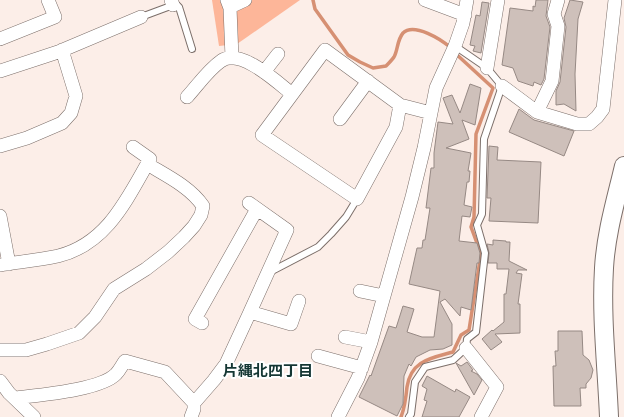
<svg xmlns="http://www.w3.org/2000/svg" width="624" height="417" font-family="'Exo 2','Noto Sans JP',sans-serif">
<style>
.green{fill:#fdb699}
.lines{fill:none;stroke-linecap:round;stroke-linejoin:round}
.stream{stroke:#d69073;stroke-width:3.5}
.building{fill:#cec0ba;stroke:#968984}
.lane-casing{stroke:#7c6f6a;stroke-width:8}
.street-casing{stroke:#7c6f6a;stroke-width:14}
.secondary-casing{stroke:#7c6f6a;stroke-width:20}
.lane{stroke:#fff;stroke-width:6}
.street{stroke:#fff;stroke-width:13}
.secondary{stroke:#fff;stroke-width:18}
.labels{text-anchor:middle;stroke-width:4;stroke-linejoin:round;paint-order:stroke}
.neighbourhood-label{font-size:15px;font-weight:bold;fill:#143633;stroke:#fefefe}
</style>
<rect width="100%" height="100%" fill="#fceee8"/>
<path class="green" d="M212,0H300L237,44L219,46Z"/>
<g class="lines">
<path class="stream" d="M313,0L315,9L348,55L360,62L373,68L386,66C389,63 392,60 394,57C398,50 397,40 403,33C414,22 442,40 451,48
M401,417C405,407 406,397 407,387C411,360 432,358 453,352L461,335L469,330L481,254L471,227L474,217L476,134L493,88L455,53"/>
</g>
<path class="building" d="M536,0H548L546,16L550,27L544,79L541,85L534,82L533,86L518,81L513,68L502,65L510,8L533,11V6L535,7Z
M570,0L583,2L578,19L575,74L576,111L564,104L556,105V91L560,82L566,27L564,18Z
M482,2L489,3L481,53L473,51L475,46L470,45L476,15L480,16Z
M470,84L481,88L475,125L462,120L469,139L446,148L471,153L468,171H470L469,182H467L464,205L472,207L470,217L462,216L459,241L477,243L480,253L479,263H477L471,310L461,307L460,316L445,299L440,302L452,324V345L443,349L430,350L416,357L411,366L409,364L404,376L403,404L397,416L359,397L370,375L371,376L389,326L396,328L403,306L414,309L407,332L422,337H434L440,291L409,284L417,248H422L423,240H425L430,208H426L431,168H434V153L438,122L453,124L443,98L452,95L460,113Z
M519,109L534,120L574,131L564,156L509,132Z
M489,146L498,147L497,160L541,162L538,223L489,221L491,198H487Z
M493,240L506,241V242H510L509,261L527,270H518L516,273L522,274L518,304H520V333L495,334L502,342L491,350L482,339L492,330L493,331L504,322V294H506L509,269H497V263H488L489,253L487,244L493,245Z
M558,331H582L583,355L589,360L593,370L591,378L586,384V388H580L581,406H554L553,366H556L555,351H558Z
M467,362L473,370L471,371L477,374L482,380L474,395L456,363L461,366Z
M427,376L455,392L456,389L470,397L459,417H422L427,401L424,400L427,389L422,386Z"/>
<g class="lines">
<defs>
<path id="lane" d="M141,17L176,4L179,7L192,49
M270,272L318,247L331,234L346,217L357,199
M409,417L411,414L415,382L425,367L453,360L466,348L467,339L476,332L485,253L477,225L482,214L484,139L502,86L487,68L455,46"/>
<path id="street" d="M171,0L173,5
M227,0L230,8L232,58
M425,0L465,15
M230,7L245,0
M0,39L55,17L48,0
M487,68L498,0
M0,71L58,52L141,17
M264,72L278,54
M502,86L537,112L577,124H589L597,117L603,109L615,0
M187,97C198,85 208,70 221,61C240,47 278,83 292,94
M400,105L396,127L357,199L262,135L325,50L400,105L431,113
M537,112L552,81L558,26L554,14L558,0
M340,119L368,81
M0,146L27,138L62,123L71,113L76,96L62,50
M249,203L287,230L250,312
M0,216L9,264
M0,265C19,262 39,260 58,256C107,244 127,199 150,159L133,147
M360,291L384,296
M202,323L195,319L257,209
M345,337L371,342
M466,348L497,387L481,417
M0,350H26L47,344L79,333L95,317L114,289L146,269L168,252L184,237L194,226L201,215L203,206C190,187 167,176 147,164
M318,356L362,368
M0,381L9,393L34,417
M15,398C38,395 101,390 116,374C120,370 122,365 125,361L165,372L194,403V409L191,417
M194,403L214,380L226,364L250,312L291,324L299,301
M338,417L358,378L371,342L412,197L424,148L436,88L455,46L463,23L467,0"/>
<path id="secondary" d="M609,417C607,368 601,317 604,268C606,233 616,200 624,166"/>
</defs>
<use href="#lane" class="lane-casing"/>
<use href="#street" class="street-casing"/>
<use href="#secondary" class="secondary-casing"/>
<use href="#lane" class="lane"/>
<use href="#street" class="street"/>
<use href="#secondary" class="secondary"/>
</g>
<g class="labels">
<g class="neighbourhood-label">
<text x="268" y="376">片縄北四丁目</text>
</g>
</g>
</svg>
